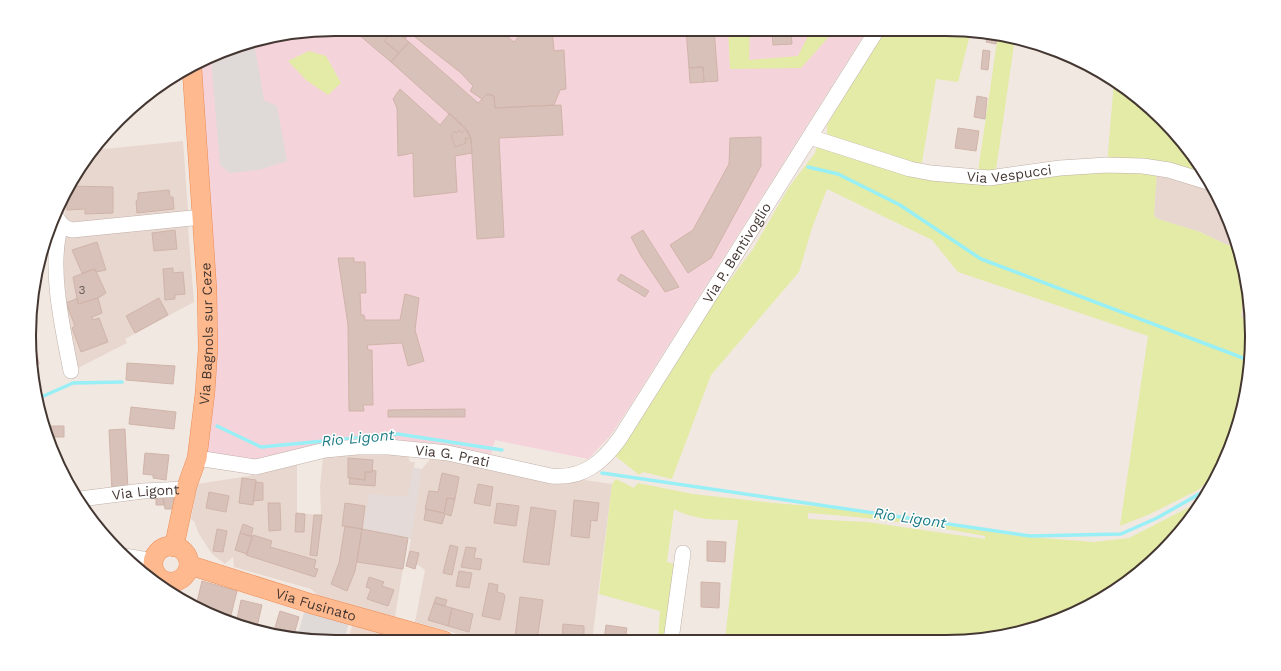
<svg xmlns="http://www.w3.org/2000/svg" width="1281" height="671" font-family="'Work Sans',sans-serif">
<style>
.residential{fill:#e7d7cf}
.industrial{fill:#e4dad7}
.education{fill:#edd7ca}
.medical{fill:#f5d3da}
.green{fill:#e3eba6;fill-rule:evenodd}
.parking{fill:#dfdad8}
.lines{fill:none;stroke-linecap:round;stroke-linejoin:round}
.stream{stroke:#98eff5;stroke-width:3.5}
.building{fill:#d8c1b9;stroke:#d0b4a9}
.minor-casing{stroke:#c1b0a7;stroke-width:16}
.major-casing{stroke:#ec8c56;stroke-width:20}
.minor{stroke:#fff;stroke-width:15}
.major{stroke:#ffb98e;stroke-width:19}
.labels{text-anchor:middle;stroke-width:3;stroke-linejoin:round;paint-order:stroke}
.number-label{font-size:12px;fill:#695a54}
.street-label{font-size:14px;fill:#443732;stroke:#fff}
.water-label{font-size:15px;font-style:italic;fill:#1e7c85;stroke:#fff}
.rim{fill:none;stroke:#443732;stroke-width:2}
</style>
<rect width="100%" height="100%" fill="#f2e8e2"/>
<path class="residential" d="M183,141L188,211L128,218L73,222L66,219L63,203L81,165L95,150Z
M1157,168L1211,183L1236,237L1238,248L1225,244L1200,232L1158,219L1154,216Z
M185,225L188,227L194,302L125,339L127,343L76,369L69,334L63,261L62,243L68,234Z
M1246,281L1249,296L1250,319L1241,318Z
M407,452L410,462H415L414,468L422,469L431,458L612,484L592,641H484L415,622L425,570L417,564L415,569L406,566L411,539L408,538L395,617L318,596L311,589L234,567L233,557L225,564L212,554L199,534L194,521L191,520L197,484L249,476L297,459V513L321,515L320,487L323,457L332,456L335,458L342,454Z"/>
<path class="industrial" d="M413,468L422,469L411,539L408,538L403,569L357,562L369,494L402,497L408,495Z"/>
<path class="education" d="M353,623L448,641H348Z"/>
<path class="medical" d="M336,29L867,30L630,406L610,436L588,459L495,440L491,454L432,443L374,439L347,441L260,460L206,453L192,69L237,45Z"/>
<path class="green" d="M728,29H750L749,60L798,56L811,30L834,31L801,68L730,69Z
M884,30L971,31L958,82L936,79L921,168L978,171L998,35L1015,38L995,177L1107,165L1114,81C1148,102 1173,129 1196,162L1194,178L1157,169L1154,216L1158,219L1200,232L1225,244L1238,248L1246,281L1241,317L1250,319L1251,356L1241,415L1220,471L1198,490L1150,514L1120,526L1148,336L958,272L932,240L827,189L812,228L799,272L711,375L672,479L643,472L639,475L613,454L695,327L753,249L789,187L815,153L819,140L829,137L827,133V125Z
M309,51L326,56L341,83L328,95L306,80L288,61Z
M616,479L634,488L638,483L693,494L774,503L848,509L1018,536L1094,542L1129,538L1199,502L1176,537L1132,579L1063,619L986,639L725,640L738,520C716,520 693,520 674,509L667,562L677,565L666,640H658L660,611L599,594L612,484ZM808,513C869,517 925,525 985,536V539L867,522L808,519Z"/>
<path class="parking" d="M254,43L264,100L277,106L287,161L259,170L230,173L220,165L211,59L237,45Z
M305,609L349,622L344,641H316L297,638Z"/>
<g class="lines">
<path class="stream" d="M808,167L838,174L900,205L981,259L1251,361
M39,398L73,383L122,382
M217,426L261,447L398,434L502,450
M602,473L1030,536L1121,534L1157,518L1208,489"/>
</g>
<path class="building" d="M352,29H379L388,37L384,41L399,53L391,62Z
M379,29H414L405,39L394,30L388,37Z
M424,29H498L514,42L525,29H552L554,51L564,50L566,89L560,90L554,105L495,108L494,96L487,94L482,99L470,91L473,86L461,73L415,37Z
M686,29H714L718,81L704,82L703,67L689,68Z
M394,30L409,42L399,53L384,41Z
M791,31L792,44L773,45L772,32Z
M988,36L997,37L996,44L986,42Z
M409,42L478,103L487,94L494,96L495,108L561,105L563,135L499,138L504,237L477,239L471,139L468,131L391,62Z
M983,50L990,51L988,70L981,69Z
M703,67L704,82L690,83L689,68Z
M400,89L440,125L450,113L466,129L471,139L472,153L455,156L457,192L414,197L413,153L398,156L397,108L393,99Z
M977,96L987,98L985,119L974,117Z
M958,128L979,131L976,151L955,148Z
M466,129L471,139L465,138L466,143L455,147L451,135L455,131L456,133L459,130L462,133Z
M761,137V166L711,258L688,273L670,245L693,230L729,164L730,138Z
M71,186L113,187V213L85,214V209L67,210V195Z
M169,190L170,197H173L174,209L137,213L136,201L138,199V193Z
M175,230L177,249L154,251L152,233Z
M643,230L679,287L665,292L641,256L631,237Z
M97,242L106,270L96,272L95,269L82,273L72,250Z
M338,258H354V262H365L366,293H360L361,315H364L365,320H400L405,294L419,298L415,330L424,361L408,366L402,343L367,345L368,350H372L373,405H363L364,411H349L348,325Z
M173,268V273L183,272L185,294L175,295V299L165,300L163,269Z
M95,269L106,293L98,298L78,304L73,277Z
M621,274L649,291L645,297L617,280Z
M78,298V304L98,298L102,313L92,317L93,320L99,318L108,342L81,352L72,328L75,326L66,303Z
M159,298L168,315L135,333L126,316Z
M30,334H33L39,364L31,366Z
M127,363L175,366L173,384L126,380Z
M131,407L176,412L174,429L129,424Z
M465,409V417H388V410Z
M49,426H64V437H50Z
M125,429L128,490L112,491L109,430Z
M145,453L169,455L166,480L153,478V475L143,474Z
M348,458L373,460L372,472H365V480L348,478Z
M372,470L376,471L375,486L349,484L350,478L365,480V472H372Z
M442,473L459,477L455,499L447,498L444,513L425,509L429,491L438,492Z
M242,478L256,480L253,505L239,503Z
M256,482L263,483V500L253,501Z
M478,484L493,487L490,506L474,503Z
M209,492L229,496L226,512L206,508Z
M173,495L174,509H165L163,497Z
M156,497H163L164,505H156Z
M447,498L455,499L451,516L445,514L442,524L424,520L426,509L444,513Z
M574,500L599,503L597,521L591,520L589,538L571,536Z
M268,503H280L281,530L269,531Z
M345,503L365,506L362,529L342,526Z
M497,503L519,506L516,526L494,523Z
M531,507L556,511L549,565L523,562Z
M296,513L305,514L304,532H295Z
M314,515H322L317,556L310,555Z
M243,524L253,528L251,536L240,533Z
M345,526L362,529L355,571L347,591L331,584L339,563Z
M217,529L227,531L223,552L213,551Z
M362,529L408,538L403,569L357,562Z
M240,533L252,537L247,554L235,550Z
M253,535L272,541L270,547L316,560L314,568L318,569L315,577L246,555Z
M707,541L726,542L725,562L707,561Z
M450,545L458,547L452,575L443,573Z
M466,547L476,548L474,558L482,559L480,570L461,567Z
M410,551L419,553L415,569L406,566Z
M459,571L472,573L469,588L456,586Z
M369,577L384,582L382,586L394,590L388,606L367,599L371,589L366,587Z
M202,581L237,591L231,615L196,606Z
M701,582L720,583L719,608L701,607Z
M489,583L498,585L497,592L504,594L505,597L500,620L482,616Z
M436,597L447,600L445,606L434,603Z
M520,597L543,600L537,640L515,637Z
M241,600L262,605L256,631L236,624Z
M434,603L452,608L448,626L428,620Z
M452,608L473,614L469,632L448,626Z
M280,611L299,617L293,638L273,634Z
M563,624L584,626V641H562Z
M606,625L627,628L625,640H604Z"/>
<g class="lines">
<defs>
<g id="minor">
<path id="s1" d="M810,137L910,169L931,173L989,178L1060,168L1107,165L1143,166L1169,170L1211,183"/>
<path d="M57,218C61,225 64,228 72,230L202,217"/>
<path d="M61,225C48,266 63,330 71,371"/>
<path id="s2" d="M197,458L256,467L325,450L357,447H389L448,453L551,476C583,479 602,463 620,438L877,30"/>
<path id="s3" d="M80,499L143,491L186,489"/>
<path d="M124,556L154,561"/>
<path d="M671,640L683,553"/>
</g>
<g id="major">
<circle cx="171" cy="564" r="18"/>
<path id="s4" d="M174,547L187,486L197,458L205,393L208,349L207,290L192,69"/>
<path id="s5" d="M189,565L312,604L444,641"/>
</g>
</defs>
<use href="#minor" class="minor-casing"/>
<use href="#major" class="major-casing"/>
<use href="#minor" class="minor"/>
<use href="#major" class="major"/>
</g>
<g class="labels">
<g class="number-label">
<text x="82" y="294">3</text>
</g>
<g class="street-label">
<text dy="5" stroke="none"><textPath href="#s1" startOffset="205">Via Vespucci</textPath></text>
<text dy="5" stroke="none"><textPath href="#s2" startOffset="662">Via P. Bentivoglio</textPath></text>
<text dy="5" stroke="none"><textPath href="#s4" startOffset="217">Via Bagnols sur Ceze</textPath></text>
<text dy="5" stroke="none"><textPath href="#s2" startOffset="259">Via G. Prati</textPath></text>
<text dy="5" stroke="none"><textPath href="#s3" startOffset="66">Via Ligont</textPath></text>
<text dy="5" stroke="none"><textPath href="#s5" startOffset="133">Via Fusinato</textPath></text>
</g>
<g class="water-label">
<text transform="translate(358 438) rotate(-5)" y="5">Rio Ligont</text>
<text transform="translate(910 518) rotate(8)" y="5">Rio Ligont</text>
</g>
</g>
<path d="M0 0H1281V671H0ZM335 36H946A299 299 0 0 1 1245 335V336A299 299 0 0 1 946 635H335A299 299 0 0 1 36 336V335A299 299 0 0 1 335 36Z" fill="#fff" fill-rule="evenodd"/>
<path class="rim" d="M335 36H946A299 299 0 0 1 1245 335V336A299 299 0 0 1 946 635H335A299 299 0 0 1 36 336V335A299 299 0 0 1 335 36Z"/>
</svg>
